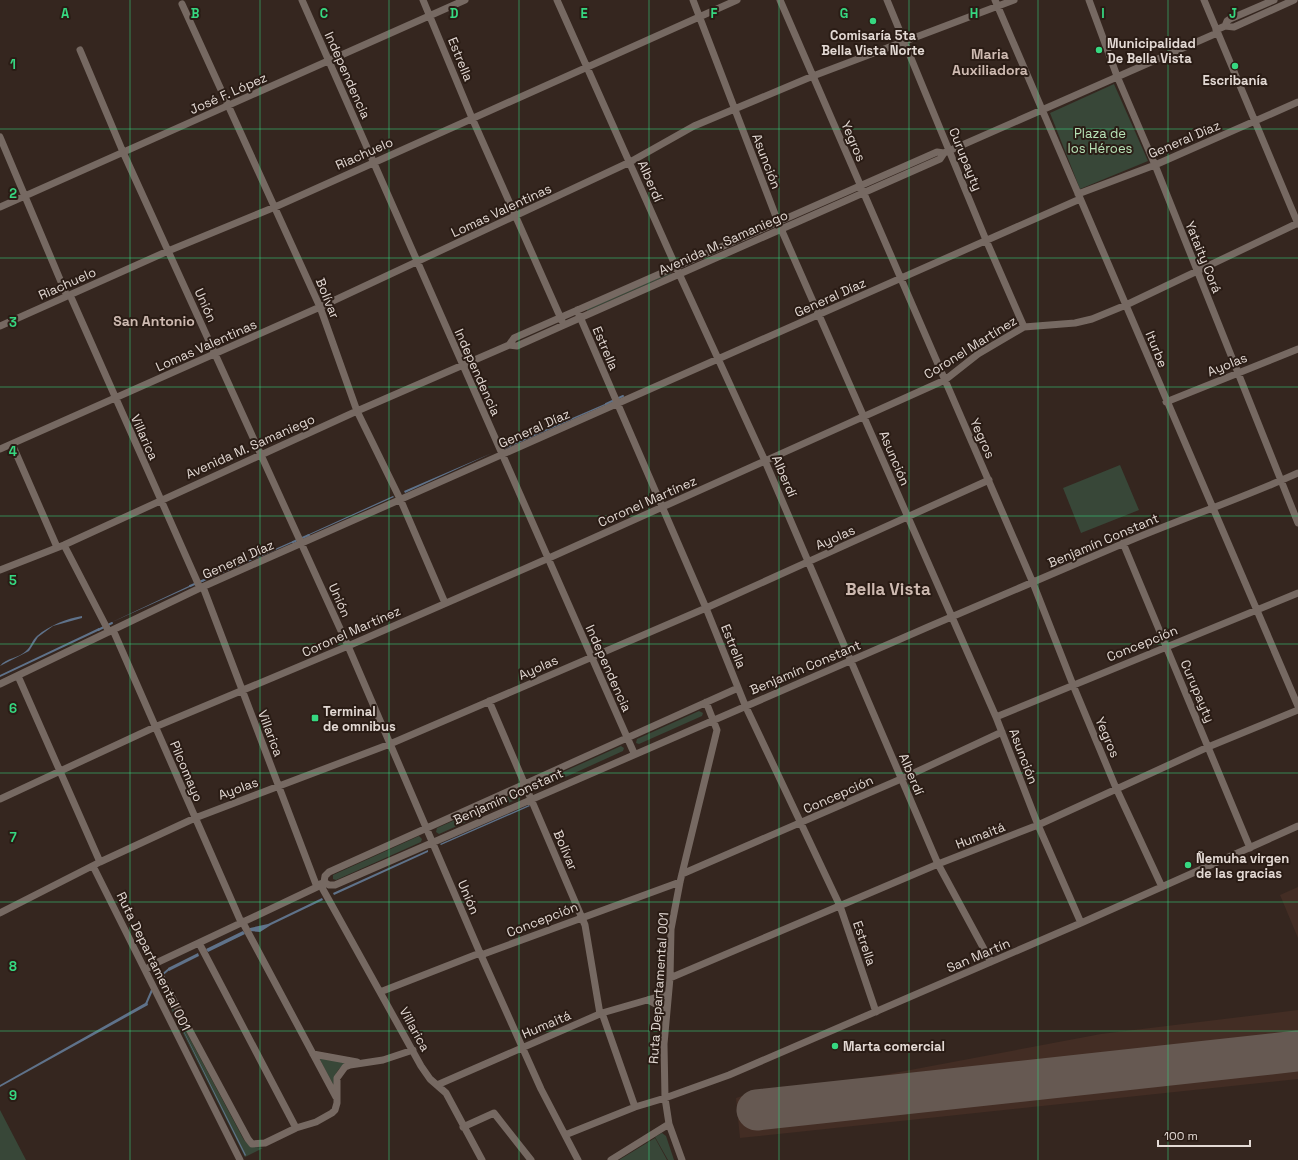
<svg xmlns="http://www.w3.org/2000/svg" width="1298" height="1160" font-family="'Space Grotesk',sans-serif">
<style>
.built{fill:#432d24}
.green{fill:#384738}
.water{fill:#5f728a}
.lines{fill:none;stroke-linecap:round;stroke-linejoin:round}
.stream{stroke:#5f728a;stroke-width:2}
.runway{stroke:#665952;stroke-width:41}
.minor{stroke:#766962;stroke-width:7}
.grid{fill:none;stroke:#36d881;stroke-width:1;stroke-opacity:0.55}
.poi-dot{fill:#36d881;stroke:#2a1c15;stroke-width:1.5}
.labels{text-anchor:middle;stroke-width:4;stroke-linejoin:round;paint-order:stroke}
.poi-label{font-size:13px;font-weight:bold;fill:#e3d9d4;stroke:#2a1c15;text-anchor:start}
.street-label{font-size:13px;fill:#e3d9d4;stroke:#2a1c15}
.park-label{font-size:13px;fill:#b7e3b7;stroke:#2a1c15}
.neighbourhood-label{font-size:14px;font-weight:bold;fill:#cebab1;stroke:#2a1c15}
.district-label{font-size:17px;font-weight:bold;fill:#cebab1;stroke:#2a1c15}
.grid-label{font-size:13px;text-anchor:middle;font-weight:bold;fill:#36d881;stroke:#2a1c15;stroke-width:4;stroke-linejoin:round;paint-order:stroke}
</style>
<rect width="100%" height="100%" fill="#35261f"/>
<path class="built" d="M1298,887V938L1280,895Z
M1298,1010V1079L740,1138L736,1098L758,1091L857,1080L1101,1034Z"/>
<path class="green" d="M1114,84L1148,161L1080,189L1050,113Z
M670,273L671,274L587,311V309Z
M1120,465L1139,510L1081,533L1063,488Z
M699,711L703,713L702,716L639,744L636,743L637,739Z
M621,746L624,748L623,751L537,790L534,789V785Z
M520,791L523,792L522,797L439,834L436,832L437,828Z
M419,836L422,839L421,842L336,880L333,879V875Z
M157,977L244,1140L250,1146L263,1148L245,1157L156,979Z
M319,1058L350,1063C337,1067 335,1073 334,1086Z
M0,1110L26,1160H0Z
M662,1133L666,1136L674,1160H668L655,1137Z
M655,1138L667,1160H619Z"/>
<path class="water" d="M607,403L608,404L503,450V448Z
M492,453L405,493L404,491Z
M393,496L394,497L307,536V535Z
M293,541L294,542L202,582V581Z
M191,585L192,586L110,623Z
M82,616V618L53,626L38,637L29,651L0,666C6,658 19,658 26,651C31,647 32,640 37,636C50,625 66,619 82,616Z
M99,628L100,630L0,677V675Z
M529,805L530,806L441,845L440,844Z
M428,850V852L334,895L333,893Z
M322,898L323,900L271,925L260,932L250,931V928L268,924Z
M243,931L245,934L208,952L206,949Z
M198,953L199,956L169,971L168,968Z
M157,978L246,1155L245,1156Z
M147,1002L148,1005L0,1087V1085Z"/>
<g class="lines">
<path class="stream" d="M606,404L623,396
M293,542L309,535
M190,586L204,580
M98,630L112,623
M162,975L169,969
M146,1004L152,990"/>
<path class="runway" d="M757,1110L1298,1051"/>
<path class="minor" d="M302,0L634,753
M423,0L472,118L562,321
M557,0L676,267L765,461L938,864L991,962
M693,0L778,222L996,717L1038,825L1081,923
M780,0L1033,583L1073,685L1116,788L1162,887
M887,0L986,240L1024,327
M995,0L1298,706
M1089,0L1117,76L1155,165L1298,523
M1204,0L1298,224
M182,4L320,307L357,411L401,501L445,603
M1225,26L1227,21L1230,19L1274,0
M1216,30L1225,26L1234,27L1294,0
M80,50L123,152L348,646L480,953L541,1089L578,1160
M0,137L67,296
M1078,194L1155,165L1298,102
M0,207L465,0
M70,295L200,588
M577,310L706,608L745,705L840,906L876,1012
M0,326L168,251L275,207L737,0
M509,345L517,346L564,325L940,159L944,153
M1166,402L1298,349
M12,444L57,547
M0,449L320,307L630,162L694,126L813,76L1014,0
M1123,543L1250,848
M64,545L109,632
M0,570L64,545L357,411L509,345L514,338L937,152L944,153L1217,33
M203,587L317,887
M113,630L241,922
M18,676L100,862
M0,684L200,588L1080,199
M489,701L585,925L600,1014
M996,717L1298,593
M0,799L155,727L348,646L549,558L945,380L978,354L1024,327L1075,323L1092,319L1126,305L1298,223
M93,866L240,1160
M682,874L901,779L1002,732
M324,882L329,885H335C597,770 859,656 1122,544C1180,519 1241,499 1298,473
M320,884L421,1066L430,1079L446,1093L482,1160
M0,913L100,862L195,818L390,744L706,608L989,480
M242,921L336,1097
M199,943L296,1128
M481,955L680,882
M154,964L248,1139L252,1144L265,1143L296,1128L316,1122L332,1113L335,1110L337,1103V1078L345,1067L350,1065L383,1060L413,1050
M145,970L154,964L317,887L324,882L325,876L329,872L738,688
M670,978L938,864L1038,825L1208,747L1298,710
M380,992L480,953
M648,1000L659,1006L666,1017
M602,1013L635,1107
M313,1054L357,1062
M437,1085L602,1013L668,994
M463,1127L494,1113L531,1160
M565,1135L635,1107L665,1098L729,1075L1081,923L1298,826
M611,1160L669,1124
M682,1160L669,1124L665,1098L664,1044L670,978L671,929L680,882L717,730L706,702"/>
</g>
<path class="grid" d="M130,0V1160M260,0V1160M389,0V1160M519,0V1160M649,0V1160M779,0V1160M909,0V1160M1038,0V1160M1168,0V1160M0,129H1298M0,258H1298M0,387H1298M0,516H1298M0,644H1298M0,773H1298M0,902H1298M0,1031H1298"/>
<g class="poi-dot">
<circle cx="873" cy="21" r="4"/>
<circle cx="1099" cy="50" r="4"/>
<circle cx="1235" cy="66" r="4"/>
<rect x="311" y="714" width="8" height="8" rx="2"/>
<circle cx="1188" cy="865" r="4"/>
<circle cx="835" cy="1046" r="4"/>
</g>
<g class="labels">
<g class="poi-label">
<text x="873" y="40" text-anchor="middle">Comisaría 5ta<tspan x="873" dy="15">Bella Vista Norte</tspan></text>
<text x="1107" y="48">Municipalidad<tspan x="1107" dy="15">De Bella Vista</tspan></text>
<text x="1235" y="85" text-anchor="middle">Escribanía</text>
<text x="323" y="716">Terminal<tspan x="323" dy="15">de omnibus</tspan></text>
<text x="1196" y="863">Ñemuha virgen<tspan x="1196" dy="15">de las gracias</tspan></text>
<text x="843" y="1051">Marta comercial</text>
</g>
<g class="street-label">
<text transform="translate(461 59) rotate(68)" y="5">Estrella</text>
<text transform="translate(348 75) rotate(66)" y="5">Independencia</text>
<text transform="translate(228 93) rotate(-24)" y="5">José F. López</text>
<text transform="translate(1184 139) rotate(-23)" y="5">General Díaz</text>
<text transform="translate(854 141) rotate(67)" y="5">Yegros</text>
<text transform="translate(364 153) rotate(-24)" y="5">Riachuelo</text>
<text transform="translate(966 159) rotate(68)" y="5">Curupayty</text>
<text transform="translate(767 161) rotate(69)" y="5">Asunción</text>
<text transform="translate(651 181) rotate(66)" y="5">Alberdí</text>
<text transform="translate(501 210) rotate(-25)" y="5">Lomas Valentinas</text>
<text transform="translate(723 242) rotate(-24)" y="5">Avenida M. Samaniego</text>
<text transform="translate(1204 257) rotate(68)" y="5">Yataity Corá</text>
<text transform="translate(67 283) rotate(-24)" y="5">Riachuelo</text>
<text transform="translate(830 297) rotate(-24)" y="5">General Díaz</text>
<text transform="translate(328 298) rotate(68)" y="5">Bolívar</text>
<text transform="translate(206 305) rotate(66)" y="5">Unión</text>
<text transform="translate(206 345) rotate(-24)" y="5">Lomas Valentinas</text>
<text transform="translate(970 347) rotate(-32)" y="5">Coronel Martínez</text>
<text transform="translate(606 348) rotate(67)" y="5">Estrella</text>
<text transform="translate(1157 349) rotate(68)" y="5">Iturbe</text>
<text transform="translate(1227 364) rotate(-22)" y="5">Ayolas</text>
<text transform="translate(478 372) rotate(66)" y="5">Independencia</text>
<text transform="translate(534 428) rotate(-24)" y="5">General Díaz</text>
<text transform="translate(145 437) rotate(66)" y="5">Villarica</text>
<text transform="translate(983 438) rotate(66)" y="5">Yegros</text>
<text transform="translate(250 446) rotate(-24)" y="5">Avenida M. Samaniego</text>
<text transform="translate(895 458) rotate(67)" y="5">Asunción</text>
<text transform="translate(785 476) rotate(67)" y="5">Alberdí</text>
<text transform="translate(647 501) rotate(-24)" y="5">Coronel Martínez</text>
<text transform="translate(835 537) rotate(-24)" y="5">Ayolas</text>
<text transform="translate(1103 540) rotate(-23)" y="5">Benjamín Constant</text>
<text transform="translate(238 559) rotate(-24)" y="5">General Díaz</text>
<text transform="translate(340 600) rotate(66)" y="5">Unión</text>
<text transform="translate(351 631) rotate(-24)" y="5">Coronel Martínez</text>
<text transform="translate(1142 643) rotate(-22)" y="5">Concepción</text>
<text transform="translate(734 646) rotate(68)" y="5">Estrella</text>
<text transform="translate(538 667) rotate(-24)" y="5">Ayolas</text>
<text transform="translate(805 667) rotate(-23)" y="5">Benjamín Constant</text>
<text transform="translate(609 668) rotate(66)" y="5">Independencia</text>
<text transform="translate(1198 691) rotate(67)" y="5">Curupayty</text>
<text transform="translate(271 733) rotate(69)" y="5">Villarica</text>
<text transform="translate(1108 737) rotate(67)" y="5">Yegros</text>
<text transform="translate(1024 756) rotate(69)" y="5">Asunción</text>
<text transform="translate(187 771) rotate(67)" y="5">Pilcomayo</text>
<text transform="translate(912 774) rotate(67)" y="5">Alberdí</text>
<text transform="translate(238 788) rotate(-20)" y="5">Ayolas</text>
<text transform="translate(838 794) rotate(-24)" y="5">Concepción</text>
<text transform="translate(508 796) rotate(-24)" y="5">Benjamín Constant</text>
<text transform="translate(980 835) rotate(-21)" y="5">Humaitá</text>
<text transform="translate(566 850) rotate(67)" y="5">Bolívar</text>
<text transform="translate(469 897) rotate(67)" y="5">Unión</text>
<text transform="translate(542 919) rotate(-21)" y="5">Concepción</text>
<text transform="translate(865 943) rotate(71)" y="5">Estrella</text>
<text transform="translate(978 955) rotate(-23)" y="5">San Martín</text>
<text transform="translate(154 961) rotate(64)" y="5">Ruta Departamental 001</text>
<text transform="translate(658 988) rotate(-86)" y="5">Ruta Departamental 001</text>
<text transform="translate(546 1024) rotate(-23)" y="5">Humaitá</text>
<text transform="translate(415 1029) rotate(61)" y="5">Villarica</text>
</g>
<g class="park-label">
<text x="1100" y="138">Plaza de<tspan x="1100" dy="15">los Héroes</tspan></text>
</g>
<g class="neighbourhood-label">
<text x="990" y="59">Maria<tspan x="990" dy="16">Auxiliadora</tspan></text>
<text x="154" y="326">San Antonio</text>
</g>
<g class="district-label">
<text x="888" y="595">Bella Vista</text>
</g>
</g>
<g class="grid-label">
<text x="65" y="18">A</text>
<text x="195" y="18">B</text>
<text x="324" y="18">C</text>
<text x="454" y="18">D</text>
<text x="584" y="18">E</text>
<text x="714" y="18">F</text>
<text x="844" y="18">G</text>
<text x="974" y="18">H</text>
<text x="1103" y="18">I</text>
<text x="1233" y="18">J</text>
<text x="13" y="69">1</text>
<text x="13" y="198">2</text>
<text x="13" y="327">3</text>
<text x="13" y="456">4</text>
<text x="13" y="585">5</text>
<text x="13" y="713">6</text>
<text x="13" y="842">7</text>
<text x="13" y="971">8</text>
<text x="13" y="1100">9</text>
</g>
<path d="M1158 1140v6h92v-6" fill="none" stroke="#e3d9d4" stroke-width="2"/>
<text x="1164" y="1140" font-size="12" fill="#e3d9d4" stroke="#2a1c15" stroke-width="3" paint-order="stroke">100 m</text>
</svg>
